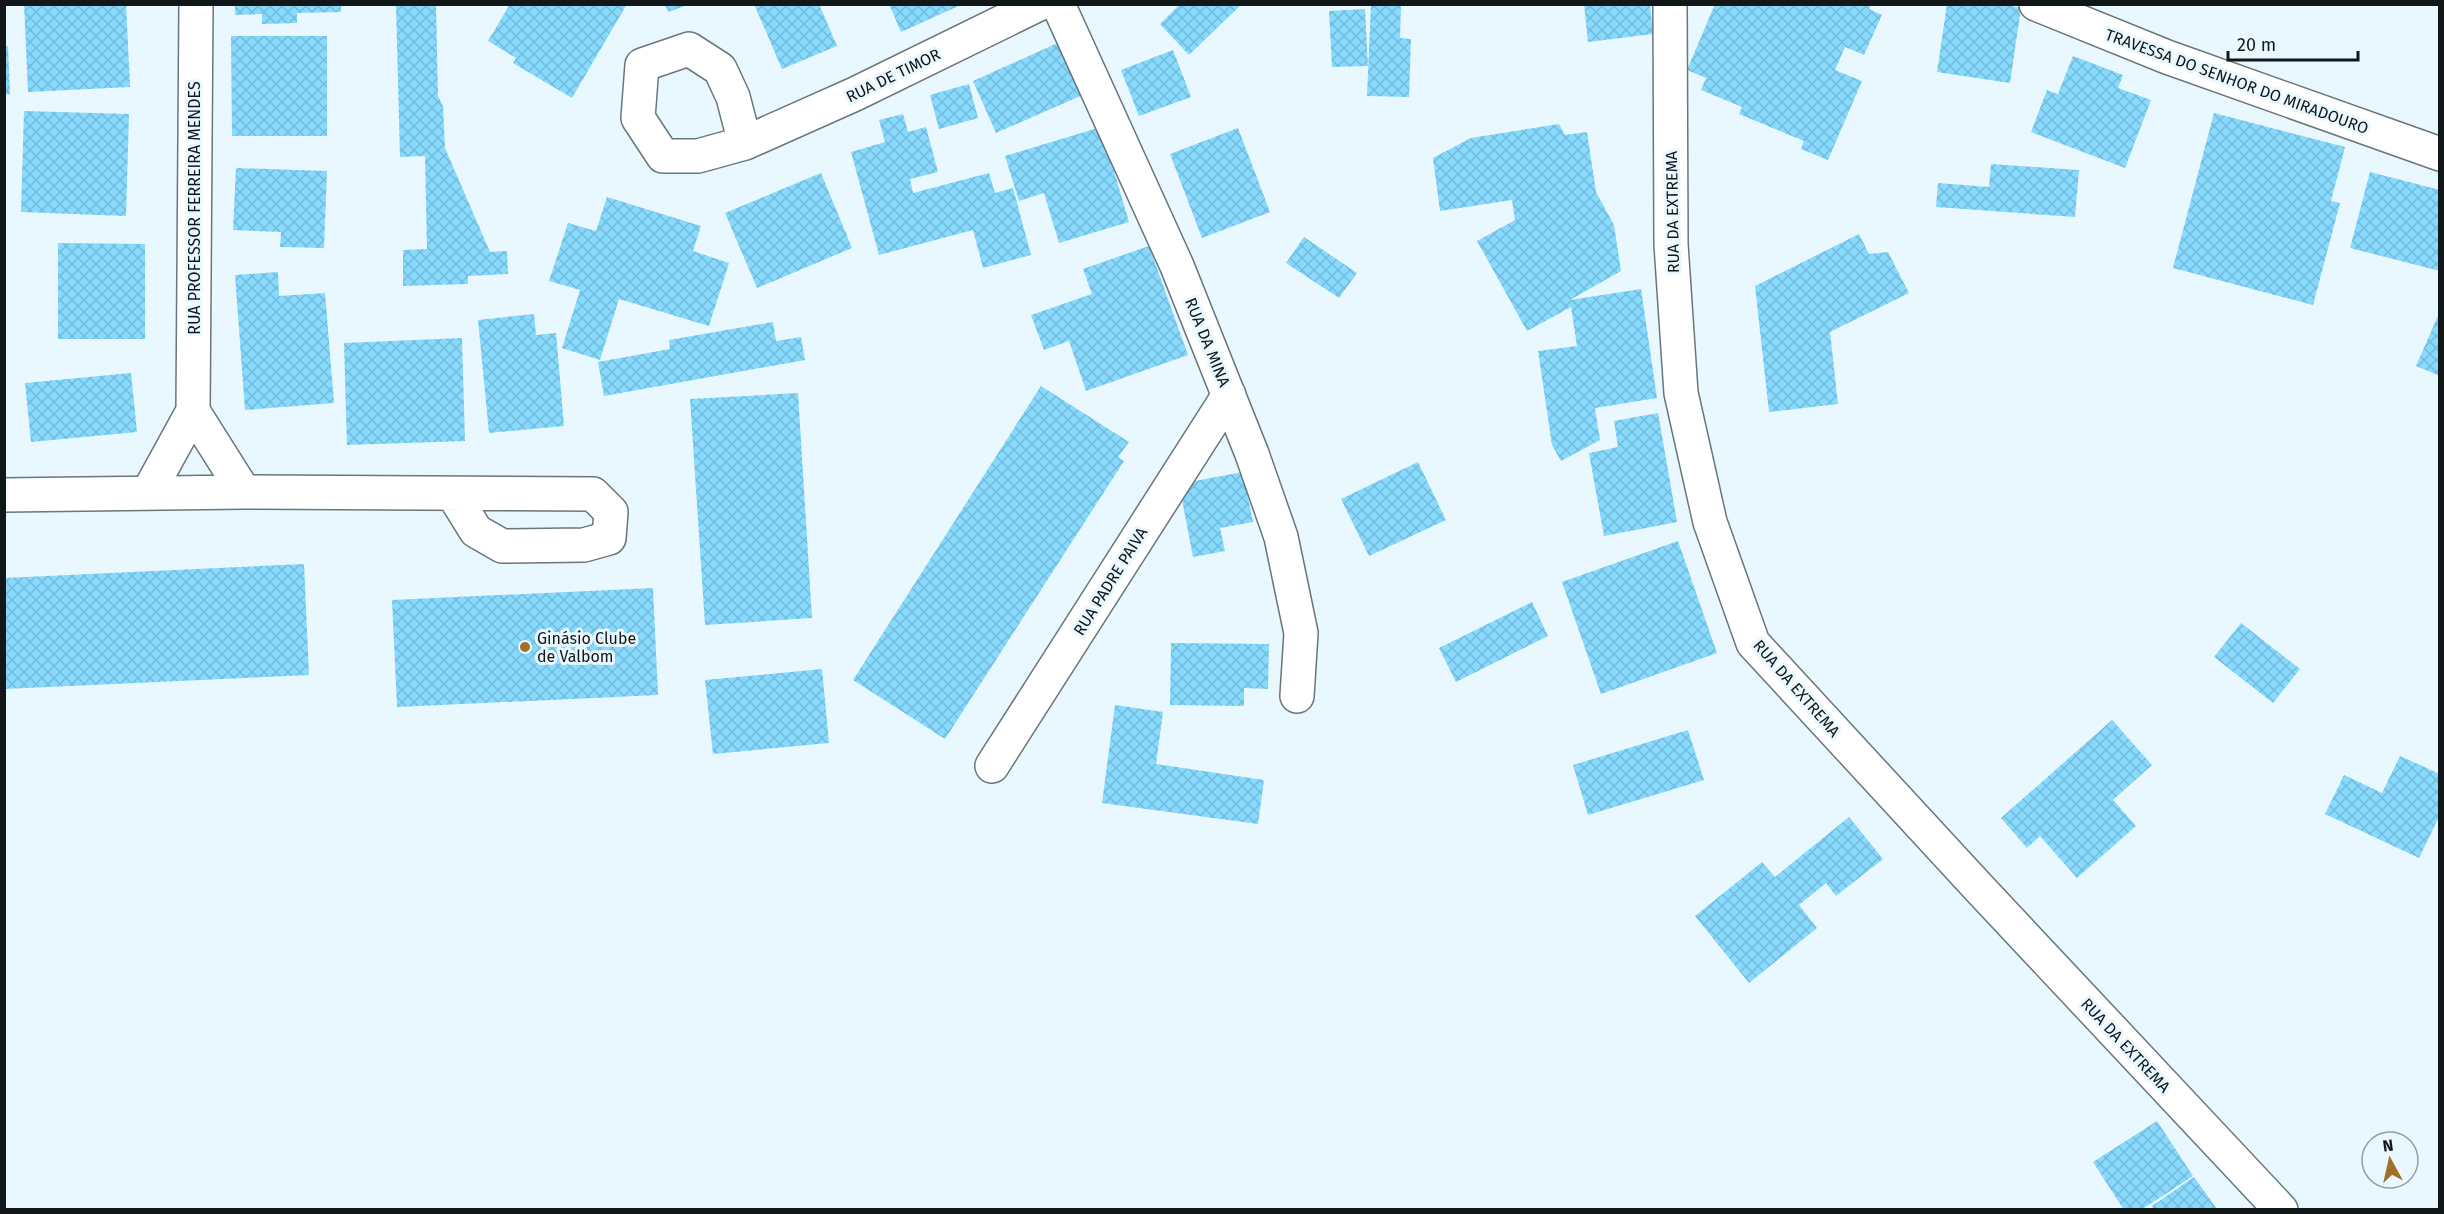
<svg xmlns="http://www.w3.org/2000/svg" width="2444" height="1214" font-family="'Fira Sans',sans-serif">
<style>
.building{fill:url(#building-cross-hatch)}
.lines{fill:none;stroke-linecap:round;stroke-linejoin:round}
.minor-casing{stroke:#69767c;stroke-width:36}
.minor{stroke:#fff;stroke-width:33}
.poi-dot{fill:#a26f26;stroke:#e9f8ff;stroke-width:2}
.labels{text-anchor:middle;stroke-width:6;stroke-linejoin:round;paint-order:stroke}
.street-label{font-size:16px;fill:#111619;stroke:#e9f8ff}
.poi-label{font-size:16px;fill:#111619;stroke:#e9f8ff;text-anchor:start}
</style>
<defs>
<pattern id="building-cross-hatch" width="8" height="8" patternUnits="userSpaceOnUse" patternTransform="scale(1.5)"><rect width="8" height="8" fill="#87dafe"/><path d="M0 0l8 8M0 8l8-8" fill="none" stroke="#74bad9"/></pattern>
</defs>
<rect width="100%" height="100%" fill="#e9f8ff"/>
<path class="building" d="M24,4H126L130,87L28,92Z
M235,4H341V12L297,13V23L262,24V14L235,15Z
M510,4H627L572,98L513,63L516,58L488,41Z
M665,4H688V5L668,12Z
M754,4H819L837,46L782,69Z
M889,4H963L901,32Z
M1180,4H1242L1189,55L1160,24Z
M1371,4H1401L1400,38L1411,39L1409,97L1367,96Z
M1584,4H1650L1653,34L1588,42Z
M1715,4H1871L1869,9L1882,15L1864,55L1845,47L1835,70L1862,81L1828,160L1801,149L1804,141L1739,114L1742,107L1701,90L1706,78L1687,70Z
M1947,4H2000L2021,8L2010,83L1937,72Z
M396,5H436L438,96L443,106L445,148L490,252L507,251L508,274L468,276V284L403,286V250L427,249L425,156L400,157Z
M1365,9L1368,66L1332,67L1329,11Z
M231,36H327V136H232Z
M1062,41L1085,94L996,133L973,81Z
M4,46H8L10,94H4Z
M1173,50L1191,97L1139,116L1121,70Z
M2073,56L2123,75L2118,88L2151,100L2125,168L2031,132L2047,90L2058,94Z
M969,84L978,118L939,129L930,95Z
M24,111L129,114L126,216L21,212Z
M2214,113L2345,147L2331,201L2340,203L2313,305L2173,268Z
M903,114L908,132L926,127L938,172L910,179L913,193L989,173L995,193L1013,188L1031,255L983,268L973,230L879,255L851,152L885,142L879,120Z
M1559,124L1565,135L1587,132L1596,192L1614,225L1621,271L1570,300L1641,289L1657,398L1595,408L1600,440L1561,461L1552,445L1538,351L1577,346L1571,307L1527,331L1477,241L1515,220L1512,200L1440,211L1433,158L1471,138Z
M1101,127L1129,222L1059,243L1044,193L1019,201L1005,156Z
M1238,128L1270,212L1202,238L1170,154Z
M1991,164L2079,170L2075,217L1936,207L1938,183L1989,187Z
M236,168L327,171L324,248L280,247L281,232L233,230Z
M2370,172L2440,190V271L2350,248Z
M821,173L852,248L757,288L725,213Z
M607,197L701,226L693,251L729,263L709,326L619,299L600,360L562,348L580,290L549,281L568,223L596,231Z
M1859,234L1869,254L1888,252L1909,293L1830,332L1838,404L1769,412L1755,286Z
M1304,237L1357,273L1339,298L1286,263Z
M58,243L145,244V339H58Z
M1149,246L1188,355L1086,391L1069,341L1044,350L1031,315L1092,294L1083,269Z
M278,272L279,296L325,293L334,403L245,410L235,275Z
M2440,311V376L2416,366Z
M534,314L536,335L556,333L564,426L489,433L478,320Z
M773,322L776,341L801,337L805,360L604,396L598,362L670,349L669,340Z
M462,338L465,441L347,445L344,343Z
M131,373L137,432L31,442L25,383Z
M1041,386L1129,442L1118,457L1124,461L945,739L853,680Z
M798,393L812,618L705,625L690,399Z
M1658,413L1677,522L1604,536L1589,453L1618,447L1614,421Z
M1418,462L1446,520L1369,556L1341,499Z
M1243,472L1253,522L1220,528L1225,551L1193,557L1179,484Z
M1678,541L1717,653L1601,694L1562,582Z
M304,564L309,675L4,689V578Z
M653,588L658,695L397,707L392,600Z
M1532,602L1548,636L1456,682L1439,648Z
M2241,623L2300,669L2273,703L2214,657Z
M1171,643L1269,644L1268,689L1244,688V706L1170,705Z
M822,669L829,743L713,754L705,680Z
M1115,705L1163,712L1156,764L1264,780L1258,824L1102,803Z
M2112,720L2152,765L2113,800L2136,826L2077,878L2040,836L2027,848L2001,818Z
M1688,730L1704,780L1588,815L1573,765Z
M2400,756L2440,774V815L2419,858L2325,814L2344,775L2382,793Z
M1849,817L1883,859L1836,896L1826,883L1799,905L1817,928L1749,983L1695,916L1762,862L1775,877Z
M2157,1121L2193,1176L2141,1210H2124L2093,1162Z
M2194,1177L2217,1209L2154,1210L2152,1206Z"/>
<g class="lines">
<defs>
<path id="minor" d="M1058,4L1177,266L1252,454L1281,537L1301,633L1297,696
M1670,4L1671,244L1681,393L1710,522L1753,643L1979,888L2281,1210
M2036,4L2167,57L2440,154
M745,143L733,97L720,69L689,49L642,65L638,118L663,156H698L745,143L855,94L1039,4
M193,411L244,492
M148,493L193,411L196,4
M4,495L244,492L593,494L611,512L609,538L584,545L502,546L476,531L453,494
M992,766L1229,395"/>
</defs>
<use href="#minor" class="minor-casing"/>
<use href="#minor" class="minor"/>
</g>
<circle class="poi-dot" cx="525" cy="647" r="6"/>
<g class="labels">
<g class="street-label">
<text transform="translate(893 75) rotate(-26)" y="6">RUA DE TIMOR</text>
<text transform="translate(2237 81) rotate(20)" y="6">TRAVESSA DO SENHOR DO MIRADOURO</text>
<text transform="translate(194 208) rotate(-90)" y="6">RUA PROFESSOR FERREIRA MENDES</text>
<text transform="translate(1672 212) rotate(-91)" y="6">RUA DA EXTREMA</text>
<text transform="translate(1208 342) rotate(68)" y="6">RUA DA MINA</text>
<text transform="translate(1110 581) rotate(-58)" y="6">RUA PADRE PAIVA</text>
<text transform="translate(1797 688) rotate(49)" y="6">RUA DA EXTREMA</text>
<text transform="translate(2126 1045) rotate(47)" y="6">RUA DA EXTREMA</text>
</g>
<g class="poi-label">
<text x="537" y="644">Ginásio Clube<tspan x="537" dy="18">de Valbom</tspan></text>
</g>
</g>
<rect width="2444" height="1214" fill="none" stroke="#111619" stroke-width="12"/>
<g transform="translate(2390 1160) rotate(352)"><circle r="28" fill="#e9f8ff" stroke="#939ea3" stroke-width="1.5"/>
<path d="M0-4.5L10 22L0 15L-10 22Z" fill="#a26f26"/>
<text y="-9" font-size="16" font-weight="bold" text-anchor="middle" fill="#111619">N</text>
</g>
<path d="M2228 51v9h130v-9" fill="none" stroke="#111619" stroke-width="3"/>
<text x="2237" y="51" font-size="18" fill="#111619" stroke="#e9f8ff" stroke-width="4.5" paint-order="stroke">20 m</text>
</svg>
